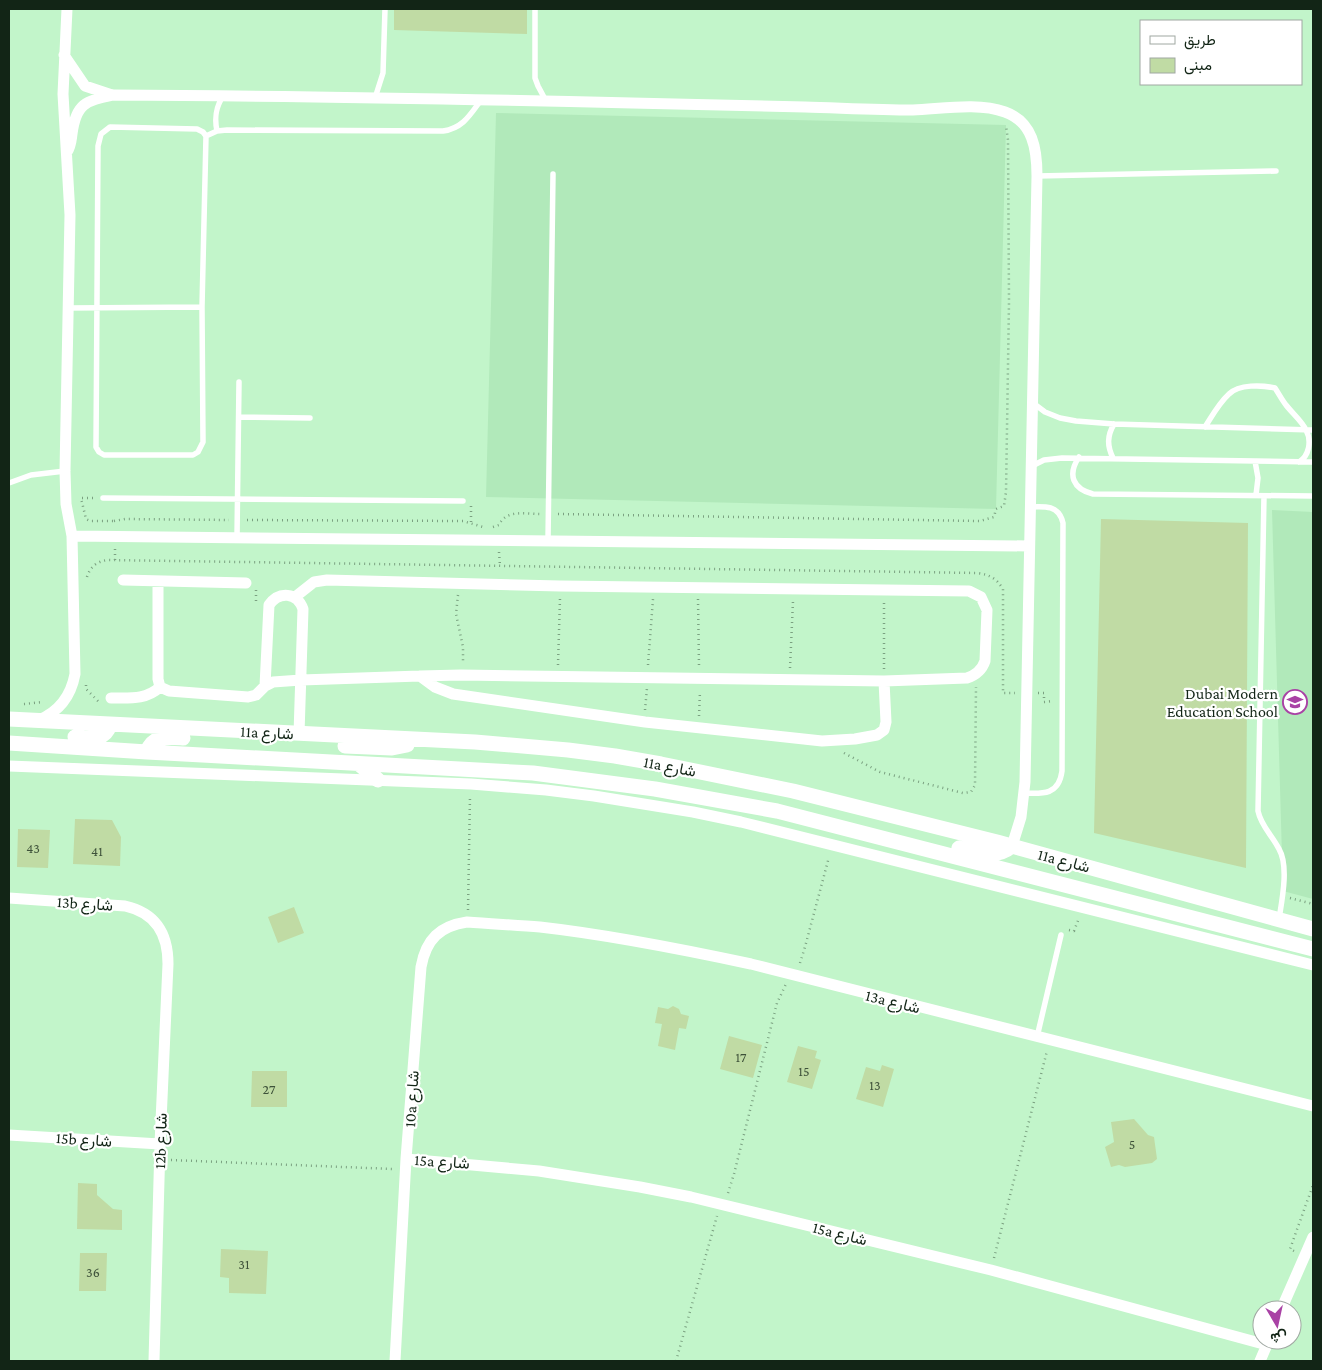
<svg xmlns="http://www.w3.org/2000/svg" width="1322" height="1370" font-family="'Crimson Pro',Vazirmatn,serif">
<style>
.built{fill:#b1e9ba}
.building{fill:#c0dba4}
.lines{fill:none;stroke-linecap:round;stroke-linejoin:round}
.path{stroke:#7ba181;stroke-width:2.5;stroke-dasharray:1 4;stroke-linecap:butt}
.service{stroke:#fff;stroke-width:5.5}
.minor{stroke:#fff;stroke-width:11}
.tertiary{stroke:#fff;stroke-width:15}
.labels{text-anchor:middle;stroke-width:4.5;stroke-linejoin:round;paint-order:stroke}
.number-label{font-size:14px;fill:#3e523a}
.poi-label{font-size:16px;fill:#122516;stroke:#fff;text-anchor:end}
.street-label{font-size:16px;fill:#122516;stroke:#fff}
</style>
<rect width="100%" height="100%" fill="#c2f5ca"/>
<path class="built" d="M496,113L1006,125L996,509L486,497Z
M1272,510L1313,512V899L1283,891Z"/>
<path class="building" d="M394,9H527V34L394,30Z
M1101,519L1248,523L1246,868L1094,833Z
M75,819L112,820L121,837L120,866L73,864Z
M18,829L50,830L48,868L17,867Z
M294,907L304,933L278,943L268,917Z
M673,1006L679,1009L681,1014L689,1016L686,1029L679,1028L675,1050L658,1046L662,1024L655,1023L658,1007L668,1009Z
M729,1036L762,1045L753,1078L720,1069Z
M798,1046L817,1051L815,1058L821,1060L812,1089L787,1082Z
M882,1065L894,1069L883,1107L856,1099L866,1067L880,1071Z
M252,1071H287V1107H251Z
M1134,1119L1148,1135L1154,1137L1157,1159L1152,1163L1125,1167L1119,1165L1111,1167L1105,1147L1114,1142L1111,1122Z
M78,1183L97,1184V1195L113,1209L122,1210V1230L77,1229Z
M221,1249L268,1251L266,1294L229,1293V1278L220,1277Z
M80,1253H107L106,1291H79Z"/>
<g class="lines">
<path class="path" d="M93,498H81L86,519L90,521H114
M558,514L980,521L994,517L996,509L1004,506L1006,492L1009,302L1008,140L1006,126
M247,520L463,521L483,527
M114,521L125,519L229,520
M471,522V506
M493,527L499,525C506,509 526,514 540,514
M115,549V560
M499,552L500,566
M87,577C90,567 97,561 108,560L978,573C990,575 996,578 1003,589V693H1015
M458,595L456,614L463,647V663
M698,599L699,666
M256,601V589
M558,665L560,598
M648,665L653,599
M790,668L793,601
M884,669V602
M86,685V689L99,702
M1038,693H1044V702L1053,701
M24,704L43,702
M645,710L647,688
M699,716L700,691
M844,753L880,772L963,793L971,792L975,785L976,687
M1290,898L1313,904
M468,910L470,796
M1069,930L1074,931L1079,918
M800,963L805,947L829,857
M171,1160L393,1169
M728,1193L734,1174L777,1003L786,984
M1294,1251L1290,1249L1313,1185
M994,1258L1047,1051
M676,1361L717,1216"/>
<path class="service" d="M535,9V78L538,86L546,101
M375,98L383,73L385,9
M110,127L197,129L203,132L206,136L202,307L203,442L198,452L193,455H104L99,452L96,447L98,146L101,134Z
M217,131C214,117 216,107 223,96
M206,136L217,131L227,130L443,131C463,128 470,115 481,100
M1037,176L1276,171
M68,308L202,307
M1033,403L1045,412L1060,418L1076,421L1114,424L1313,430
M239,417L310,418
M1205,427C1212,416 1219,403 1229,394C1239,384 1262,385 1275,388C1279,394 1282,400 1286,405C1292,413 1302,421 1306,430C1312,441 1309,456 1299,462
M1079,457C1067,475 1073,489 1093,494L1313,496
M1113,458C1107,446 1107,436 1114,424
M1255,461L1258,478L1256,495
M1032,466L1044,460L1062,458L1313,462
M9,483L31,475L65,471
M1264,496L1258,811C1261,826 1272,835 1279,849C1289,866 1282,900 1279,919
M103,498L463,501
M237,537L239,382
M548,540L553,174
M1024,793C1043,794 1059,795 1062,771L1063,523C1059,505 1045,506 1029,507
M1037,1037L1061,935"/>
<path class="minor" d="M64,55L85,86L112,95
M67,152C71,146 71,141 72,134C76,103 86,101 113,95C344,96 575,101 805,107C841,108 877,110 913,110C941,109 978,102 1005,112C1033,122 1037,149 1037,176L1025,782L1021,817L1012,846
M72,536L1029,546
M123,580L246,583
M158,581V679L160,687L169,691L248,697L256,695L265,686L273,682L301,680L420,676L461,675L884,681L967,678C976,675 982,670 985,661L987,610L981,597L969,591L560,586L327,580L314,582L295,597
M420,676L435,687L453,694L645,722L822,741L855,739L877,735L884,730L886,722L884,681
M265,686L269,605C279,591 297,592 303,609L299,734
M111,698C130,698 146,700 160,687
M39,720C60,711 71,696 75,674L72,536L66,504L65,471L70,215L63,94L67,9
M9,766L471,784L546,790L594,796L693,812L741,822L1313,965
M9,898L125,906C156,913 168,934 168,964L160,1144L154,1361
M9,1135L160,1144
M406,1159L539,1171L640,1187L691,1197L991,1270L1267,1345
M1281,1310L1313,1237
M395,1361L406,1159L421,967C426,939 440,926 467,922C492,924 516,925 540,927C611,935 681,949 751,964L1313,1106
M1260,1361L1269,1340"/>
<path class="tertiary" d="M9,719L475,742L568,750L615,756L661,764L793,791L997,842L1313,929
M75,737C89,738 105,742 110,724
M9,743L147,752L533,773L655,789L777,811L1313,949
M345,746L392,748L407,745
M147,752C153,735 168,737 183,738
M359,764L378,780
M959,848C977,852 995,860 1012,846"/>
</g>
<defs>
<symbol id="school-ring" viewBox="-11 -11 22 22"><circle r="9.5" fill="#fff" stroke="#a942a5" stroke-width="1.5"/><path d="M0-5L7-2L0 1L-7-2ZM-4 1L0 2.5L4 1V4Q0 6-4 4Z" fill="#a942a5"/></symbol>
</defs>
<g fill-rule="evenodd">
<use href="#school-ring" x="1281" y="688" width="28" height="28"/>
</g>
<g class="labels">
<g class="number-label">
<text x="33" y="853">43</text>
<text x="97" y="856">41</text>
<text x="741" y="1062">17</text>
<text x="804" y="1076">15</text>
<text x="875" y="1090">13</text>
<text x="269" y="1094">27</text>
<text x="1132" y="1149">5</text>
<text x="244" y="1269">31</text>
<text x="93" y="1277">36</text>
</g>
<g class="poi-label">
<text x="1278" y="699">Dubai Modern<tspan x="1278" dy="18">Education School</tspan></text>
</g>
<g class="street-label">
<text transform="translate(267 732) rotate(3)" y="6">11a شارع</text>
<text transform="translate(670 766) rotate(11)" y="6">11a شارع</text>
<text transform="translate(1064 860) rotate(15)" y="6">11a شارع</text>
<text transform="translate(85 903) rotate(4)" y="6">13b شارع</text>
<text transform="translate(893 1001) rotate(14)" y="6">13a شارع</text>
<text transform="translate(411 1099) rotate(-86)" y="6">10a شارع</text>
<text transform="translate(84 1139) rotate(4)" y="6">15b شارع</text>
<text transform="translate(160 1141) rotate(-88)" y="6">12b شارع</text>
<text transform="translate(442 1161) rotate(4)" y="6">15a شارع</text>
<text transform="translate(840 1233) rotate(14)" y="6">15a شارع</text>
</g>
</g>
<rect width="1322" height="1370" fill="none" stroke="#122516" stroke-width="20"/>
<rect x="1140" y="20" width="162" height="65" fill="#ffffff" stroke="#a0a8a2"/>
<rect x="1150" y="36" width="25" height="8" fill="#ffffff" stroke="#a0a8a2"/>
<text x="1184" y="45" font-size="15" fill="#122516">طريق</text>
<rect x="1150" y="58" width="25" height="15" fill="#c0dba4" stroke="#a0a8a2"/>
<text x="1184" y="70" font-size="15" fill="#122516">مبنى</text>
<g transform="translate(1277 1325) rotate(171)"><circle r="24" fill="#ffffff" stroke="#a0a8a2"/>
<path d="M0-4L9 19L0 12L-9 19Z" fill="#a942a5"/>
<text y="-8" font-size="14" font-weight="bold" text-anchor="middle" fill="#122516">ش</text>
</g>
</svg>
